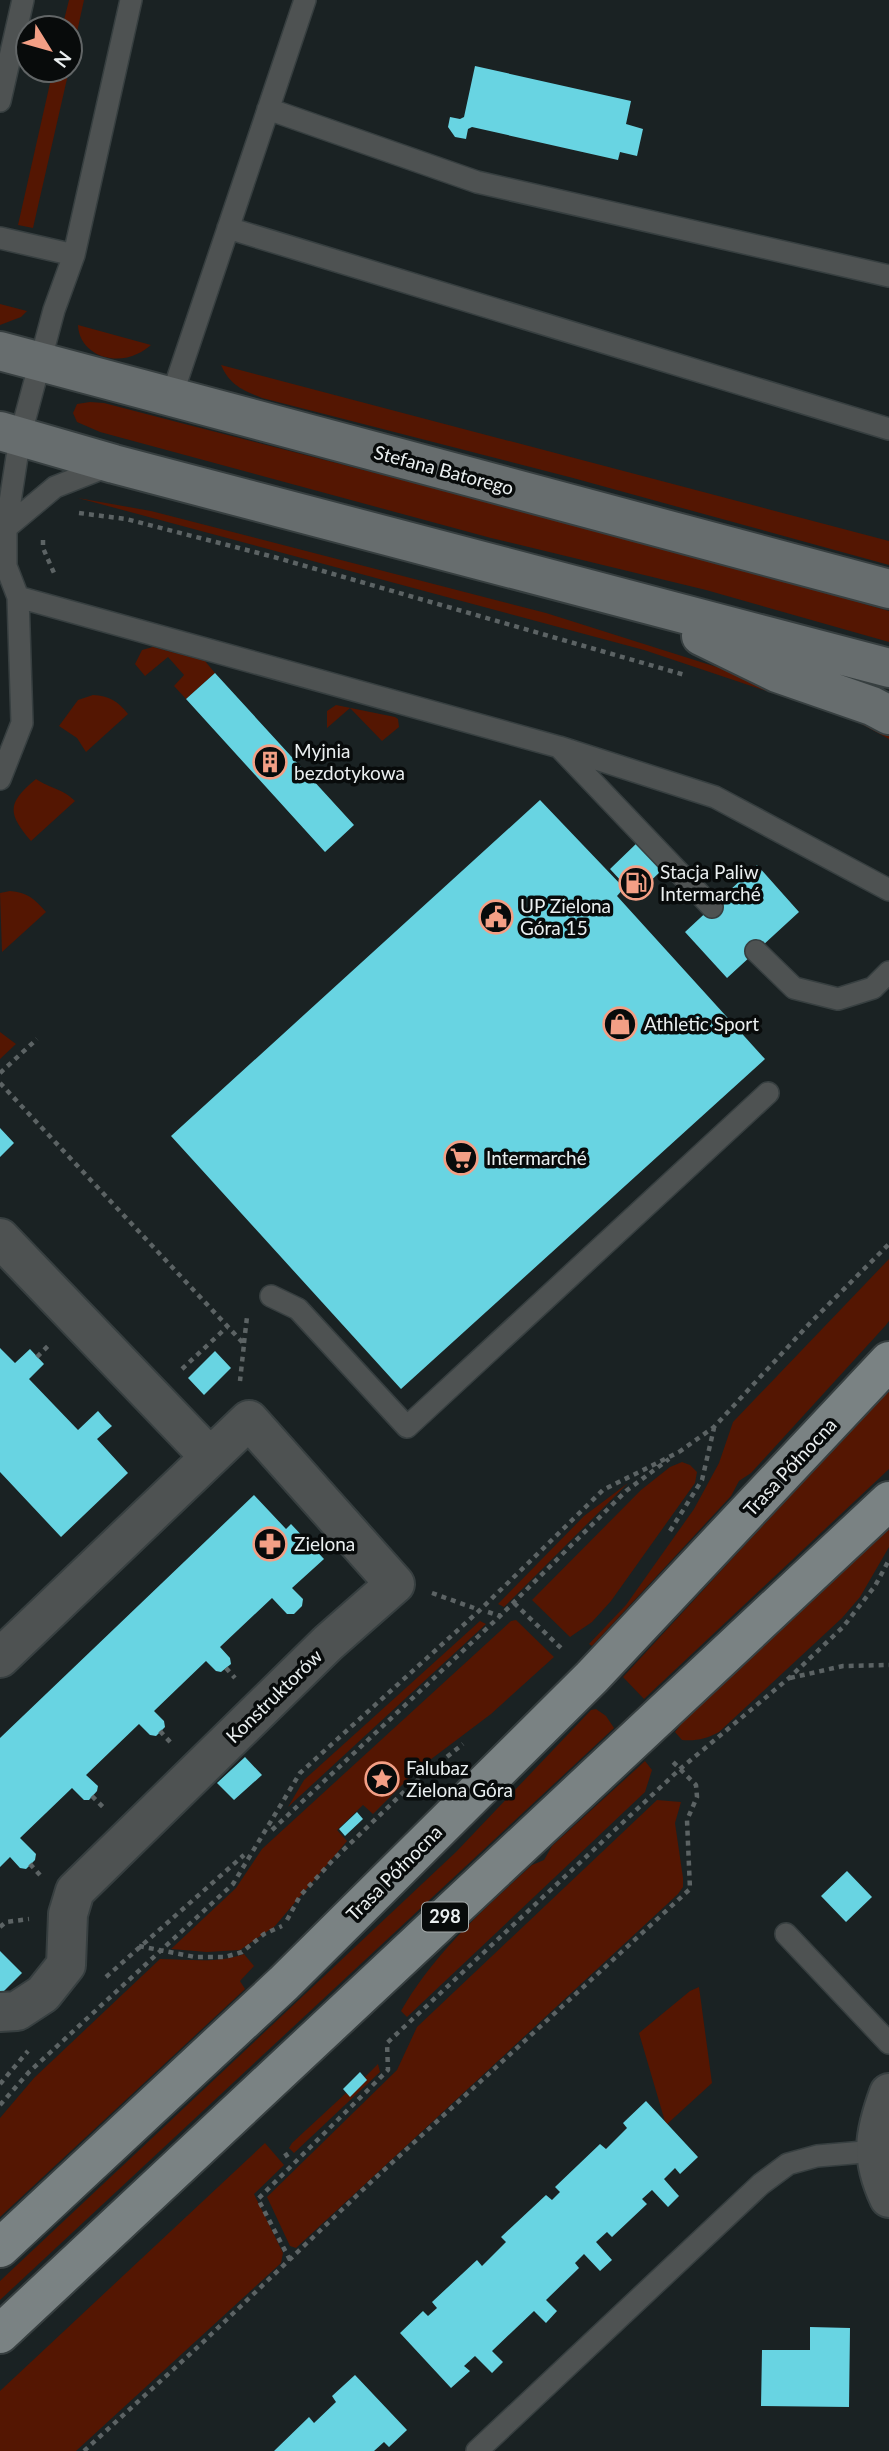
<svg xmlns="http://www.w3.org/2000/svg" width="889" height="2451" font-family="Lato,sans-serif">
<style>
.green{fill:#541602}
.building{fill:#68d4e2}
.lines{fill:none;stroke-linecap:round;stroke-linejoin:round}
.lane-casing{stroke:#373f40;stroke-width:24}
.street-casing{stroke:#373f40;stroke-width:42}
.secondary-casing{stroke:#373f40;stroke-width:42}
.primary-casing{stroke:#373f40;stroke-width:42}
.path{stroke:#5c6364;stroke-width:4.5;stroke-dasharray:5 5;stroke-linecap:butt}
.lane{stroke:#4e5252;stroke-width:21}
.street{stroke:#4e5252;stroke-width:38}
.secondary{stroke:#676d6e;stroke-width:38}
.primary{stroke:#7a8283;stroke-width:38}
.labels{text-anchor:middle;stroke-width:7;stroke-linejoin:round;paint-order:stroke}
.shield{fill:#080b0b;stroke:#a6abab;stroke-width:2}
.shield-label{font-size:18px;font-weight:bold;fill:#eaeff0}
.street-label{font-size:19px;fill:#eaeff0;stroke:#080b0b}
.poi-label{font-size:19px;fill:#eaeff0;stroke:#080b0b;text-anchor:start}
</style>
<rect width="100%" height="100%" fill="#1a2223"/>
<path class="green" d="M69,0H84L70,64V28H62Z
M53,70H69L33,228L18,225Z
M0,304L27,311L21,317L0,325Z
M78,325L151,345C147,348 142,352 137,354C113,366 79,354 78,325Z
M221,365L889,541V565L573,478L262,398C242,390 230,385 221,365Z
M90,402L104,403C366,471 629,537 889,611V642L706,590L491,538L100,432L77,422L73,413L77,404Z
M78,498L151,511L546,613L834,704L889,724V739L856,721L644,650Z
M153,647L205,661L215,673L186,699L174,686L184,675L168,657L145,676L135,664L142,650Z
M93,695C109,696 118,701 128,714L86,752L77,738L59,726L78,700Z
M336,705L395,717L398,719L399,727L382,741L350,708L327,728V711Z
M36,779C51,789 62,788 75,801L31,841C7,813 7,803 36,779Z
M10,891C27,892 35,899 46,912L2,952L0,893Z
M0,1032L16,1044L0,1059Z
M889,1259V1321L886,1325L751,1473L739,1481L731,1496L592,1646L589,1644L626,1605L694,1509L719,1463L733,1422Z
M889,1389V1469L644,1699L623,1677Z
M682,1462L690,1465L697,1472L695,1483L611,1601L592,1622L570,1637L532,1600L641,1490L670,1467Z
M628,1483L504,1607L498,1604L584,1516Z
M889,1529V1547L860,1597L842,1618L719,1732C706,1739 697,1741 682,1740L675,1732L683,1722Z
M516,1620L554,1657L491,1714L418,1769L373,1814L363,1805L337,1830L347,1841L275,1926L240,1950L207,1952L171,1949L236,1888L262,1849L511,1621Z
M480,1621L486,1624L288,1807L304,1780Z
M596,1709L606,1716L614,1728L0,2300V2281L456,1852L591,1710Z
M645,1761L652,1770L645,1792L407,2017L401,2011C434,1953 483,1910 532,1865L544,1860L552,1846Z
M657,1800L681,1802L675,1823L683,1878V1887L678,1894L296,2248L290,2246L267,2197L397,2070L417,2027Z
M244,1954L254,1966L240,1981L245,1989L0,2217V2118L34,2078L160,1959C189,1959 217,1964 244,1954Z
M699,1987L712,2083L666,2125L639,2033L690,1991Z
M378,2064L380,2072L294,2153L289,2148L292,2143L346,2093L350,2096L367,2080L365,2077Z
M265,2143L284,2165L254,2194L283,2253L281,2263L76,2451H0V2391Z"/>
<path class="building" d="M475,66L631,101L626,124L643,129L637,156L620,152L618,160L472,127L468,129L466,139L455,137L448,127L450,117L460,119L464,117Z
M215,673L354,825L325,852L186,699Z
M540,800L624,888L617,896L765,1059L401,1389L171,1136Z
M638,842L663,869L635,896L610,869Z
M757,865L799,912L727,978L685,932Z
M0,1128L14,1143L0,1157Z
M0,1348L15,1363L30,1349L44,1364L29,1379L78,1430L98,1411L105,1419L112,1426L97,1439L128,1473L61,1537L0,1472Z
M215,1351L231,1368L204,1395L188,1378Z
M254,1495L286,1529L291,1524L324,1559L292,1588L303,1599L302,1606L294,1614H287L272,1598L220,1647L230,1658L231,1664L221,1672L216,1671L206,1661L154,1711L164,1721L165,1727L156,1736L150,1735L139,1724L86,1775L98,1786L97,1791L89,1800H84L72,1788L20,1838L36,1854L35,1860L26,1869L20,1868L10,1857L0,1867V1738Z
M245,1757L262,1775L234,1800L217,1783Z
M357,1812L363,1819L345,1836L339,1829Z
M847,1871L872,1897L846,1922L821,1896Z
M0,1951L22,1973L0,1995Z
M360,2072L367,2080L350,2097L343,2089Z
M646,2101L698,2157L680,2174L675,2168L664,2179L679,2196L668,2207L652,2190L642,2199L647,2204L612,2237L607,2232L596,2242L612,2260L600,2271L584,2254L575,2263L579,2268L546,2300L557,2311L546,2323L534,2311L492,2351L503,2362L492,2373L475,2356L464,2366L470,2371L451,2388L400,2333L423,2311L428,2316L437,2308L432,2302L477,2260L482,2266L506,2242L501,2237L546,2195L552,2200L560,2192L555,2187L600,2144L606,2149L627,2128L623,2123Z
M810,2327L850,2328L849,2407L761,2406L762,2350H810Z
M355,2375L407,2430L389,2447L384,2442L374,2451H274L309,2417L314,2423L336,2402L332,2396Z"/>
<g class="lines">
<defs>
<path id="lane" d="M131,0L74,255L54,310L20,437L6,528V566L18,597L559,747L715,797L889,890
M0,101L23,0
M268,109L477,182L889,276
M228,228L889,429
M0,238L74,255
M171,398L305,0
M6,528L55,487L111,465
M561,749L712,907
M0,779L22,723L18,597
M756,951L794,988L838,999L873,988L889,972
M271,1296L298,1309L407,1427L768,1093
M786,1934L889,2043
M477,2451L761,2184L788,2164L817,2156L876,2151"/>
<path id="street" d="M0,1238L210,1457
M0,1658L249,1420L395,1584L328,1643L75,1891L68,1914L66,1965L43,1994L17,2011L0,2012
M889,2093C874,2134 870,2157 889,2198"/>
<path id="secondary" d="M0,351L889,589
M0,431L114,464L889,668
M701,636L777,673L872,706L889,715"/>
<path id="primary" d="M0,2248L284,1983L592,1677L889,1361
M0,2334L889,1501"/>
</defs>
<use href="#lane" class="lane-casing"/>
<use href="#street" class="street-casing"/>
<use href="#secondary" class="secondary-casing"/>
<use href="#primary" class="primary-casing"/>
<path class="path" d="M79,513L126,519L274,557L685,675
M43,540V548L54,573
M0,1073L37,1039
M0,1083L244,1344L240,1381
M244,1343L247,1317
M37,1357L49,1345
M182,1369L227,1327
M679,1452L714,1427L811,1322L889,1244
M670,1531L702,1480L714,1428
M432,1593L474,1608
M514,1603L563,1650
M488,1612L500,1616
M226,1668L235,1678
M790,1678L843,1666L889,1665
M160,1731L171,1743
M92,1796L104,1808
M272,1830L500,1616L626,1491L669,1459
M30,1864L40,1875
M287,1920L300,1896L333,1860L408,1788L463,1744
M0,1927L6,1922L29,1919
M139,1946L195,1957H225L242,1952L264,1934L282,1926
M106,1977L244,1855
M0,2084L28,2051
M0,2105L29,2072L233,1884L300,1773L480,1610L603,1490L679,1452
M285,2153L289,2159
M290,2260L258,2199L388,2070L387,2043L680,1769L789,1678L843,1627L875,1586L889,1560
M84,2451L201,2344L371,2182L690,1889L687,1820L697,1797L696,1785L671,1760"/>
<use href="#lane" class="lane"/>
<use href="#street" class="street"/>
<use href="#secondary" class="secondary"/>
<use href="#primary" class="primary"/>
</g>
<defs>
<symbol id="building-ring" viewBox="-11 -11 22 22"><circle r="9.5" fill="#080b0b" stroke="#f39f85" stroke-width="1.5"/><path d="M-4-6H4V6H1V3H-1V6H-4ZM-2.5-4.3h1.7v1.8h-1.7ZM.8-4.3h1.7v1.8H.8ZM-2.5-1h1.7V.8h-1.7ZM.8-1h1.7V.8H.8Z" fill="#f39f85"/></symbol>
<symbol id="fuel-ring" viewBox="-11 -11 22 22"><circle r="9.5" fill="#080b0b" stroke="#f39f85" stroke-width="1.5"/><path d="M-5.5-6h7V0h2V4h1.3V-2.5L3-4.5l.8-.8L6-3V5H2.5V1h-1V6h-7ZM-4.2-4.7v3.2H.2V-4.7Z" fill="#f39f85"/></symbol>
<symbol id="civic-ring" viewBox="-11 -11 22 22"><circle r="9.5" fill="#080b0b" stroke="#f39f85" stroke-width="1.5"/><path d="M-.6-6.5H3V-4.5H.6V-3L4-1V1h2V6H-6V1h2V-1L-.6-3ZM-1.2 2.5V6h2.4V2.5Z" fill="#f39f85"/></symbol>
<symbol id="shop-ring" viewBox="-11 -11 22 22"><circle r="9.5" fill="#080b0b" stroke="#f39f85" stroke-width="1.5"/><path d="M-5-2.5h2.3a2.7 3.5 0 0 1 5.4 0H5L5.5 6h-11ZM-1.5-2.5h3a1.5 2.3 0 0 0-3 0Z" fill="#f39f85"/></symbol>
<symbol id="supermarket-ring" viewBox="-11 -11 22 22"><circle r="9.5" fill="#080b0b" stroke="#f39f85" stroke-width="1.5"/><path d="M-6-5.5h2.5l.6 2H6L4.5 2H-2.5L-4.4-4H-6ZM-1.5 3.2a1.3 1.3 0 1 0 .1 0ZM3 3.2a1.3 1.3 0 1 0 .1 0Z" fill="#f39f85"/></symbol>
<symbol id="pharmacy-ring" viewBox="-11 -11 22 22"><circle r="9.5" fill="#080b0b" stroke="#f39f85" stroke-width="1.5"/><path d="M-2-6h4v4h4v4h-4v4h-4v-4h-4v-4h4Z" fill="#f39f85"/></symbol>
<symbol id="sight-ring" viewBox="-11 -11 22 22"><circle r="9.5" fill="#080b0b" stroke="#f39f85" stroke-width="1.5"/><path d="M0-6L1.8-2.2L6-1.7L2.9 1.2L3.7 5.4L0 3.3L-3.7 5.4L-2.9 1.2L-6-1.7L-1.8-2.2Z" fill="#f39f85"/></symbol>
</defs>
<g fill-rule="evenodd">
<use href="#building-ring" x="251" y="743" width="38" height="38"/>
<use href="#fuel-ring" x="617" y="864" width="38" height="38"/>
<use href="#civic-ring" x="477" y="898" width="38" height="38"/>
<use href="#shop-ring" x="601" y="1005" width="38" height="38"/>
<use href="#supermarket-ring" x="442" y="1139" width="38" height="38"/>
<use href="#pharmacy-ring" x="251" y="1525" width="38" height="38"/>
<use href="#sight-ring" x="363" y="1760" width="38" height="38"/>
</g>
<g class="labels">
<rect class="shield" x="422" y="1902.5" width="46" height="29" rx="5"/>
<g class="shield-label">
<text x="445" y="1923">298</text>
</g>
<g class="street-label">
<text transform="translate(444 470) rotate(15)" y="7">Stefana Batorego</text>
<text transform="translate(790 1467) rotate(-47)" y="7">Trasa Północna</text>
<text transform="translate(274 1696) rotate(-44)" y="7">Konstruktorów</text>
<text transform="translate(394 1873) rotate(-45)" y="7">Trasa Północna</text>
</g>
<g class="poi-label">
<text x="294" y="758">Myjnia<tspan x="294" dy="22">bezdotykowa</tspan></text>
<text x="660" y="879">Stacja Paliw<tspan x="660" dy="22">Intermarché</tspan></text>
<text x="520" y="913">UP Zielona<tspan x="520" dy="22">Góra 15</tspan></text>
<text x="644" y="1031">Athletic Sport</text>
<text x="486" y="1165">Intermarché</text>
<text x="294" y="1551">Zielona</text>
<text x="406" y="1775">Falubaz<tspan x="406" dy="22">Zielona Góra</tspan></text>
</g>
</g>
<g transform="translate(49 49) rotate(127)"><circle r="33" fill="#080b0b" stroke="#626667" stroke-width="2"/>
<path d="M0-5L12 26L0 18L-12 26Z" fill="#f39f85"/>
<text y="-10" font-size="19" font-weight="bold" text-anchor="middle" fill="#eaeff0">N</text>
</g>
</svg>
